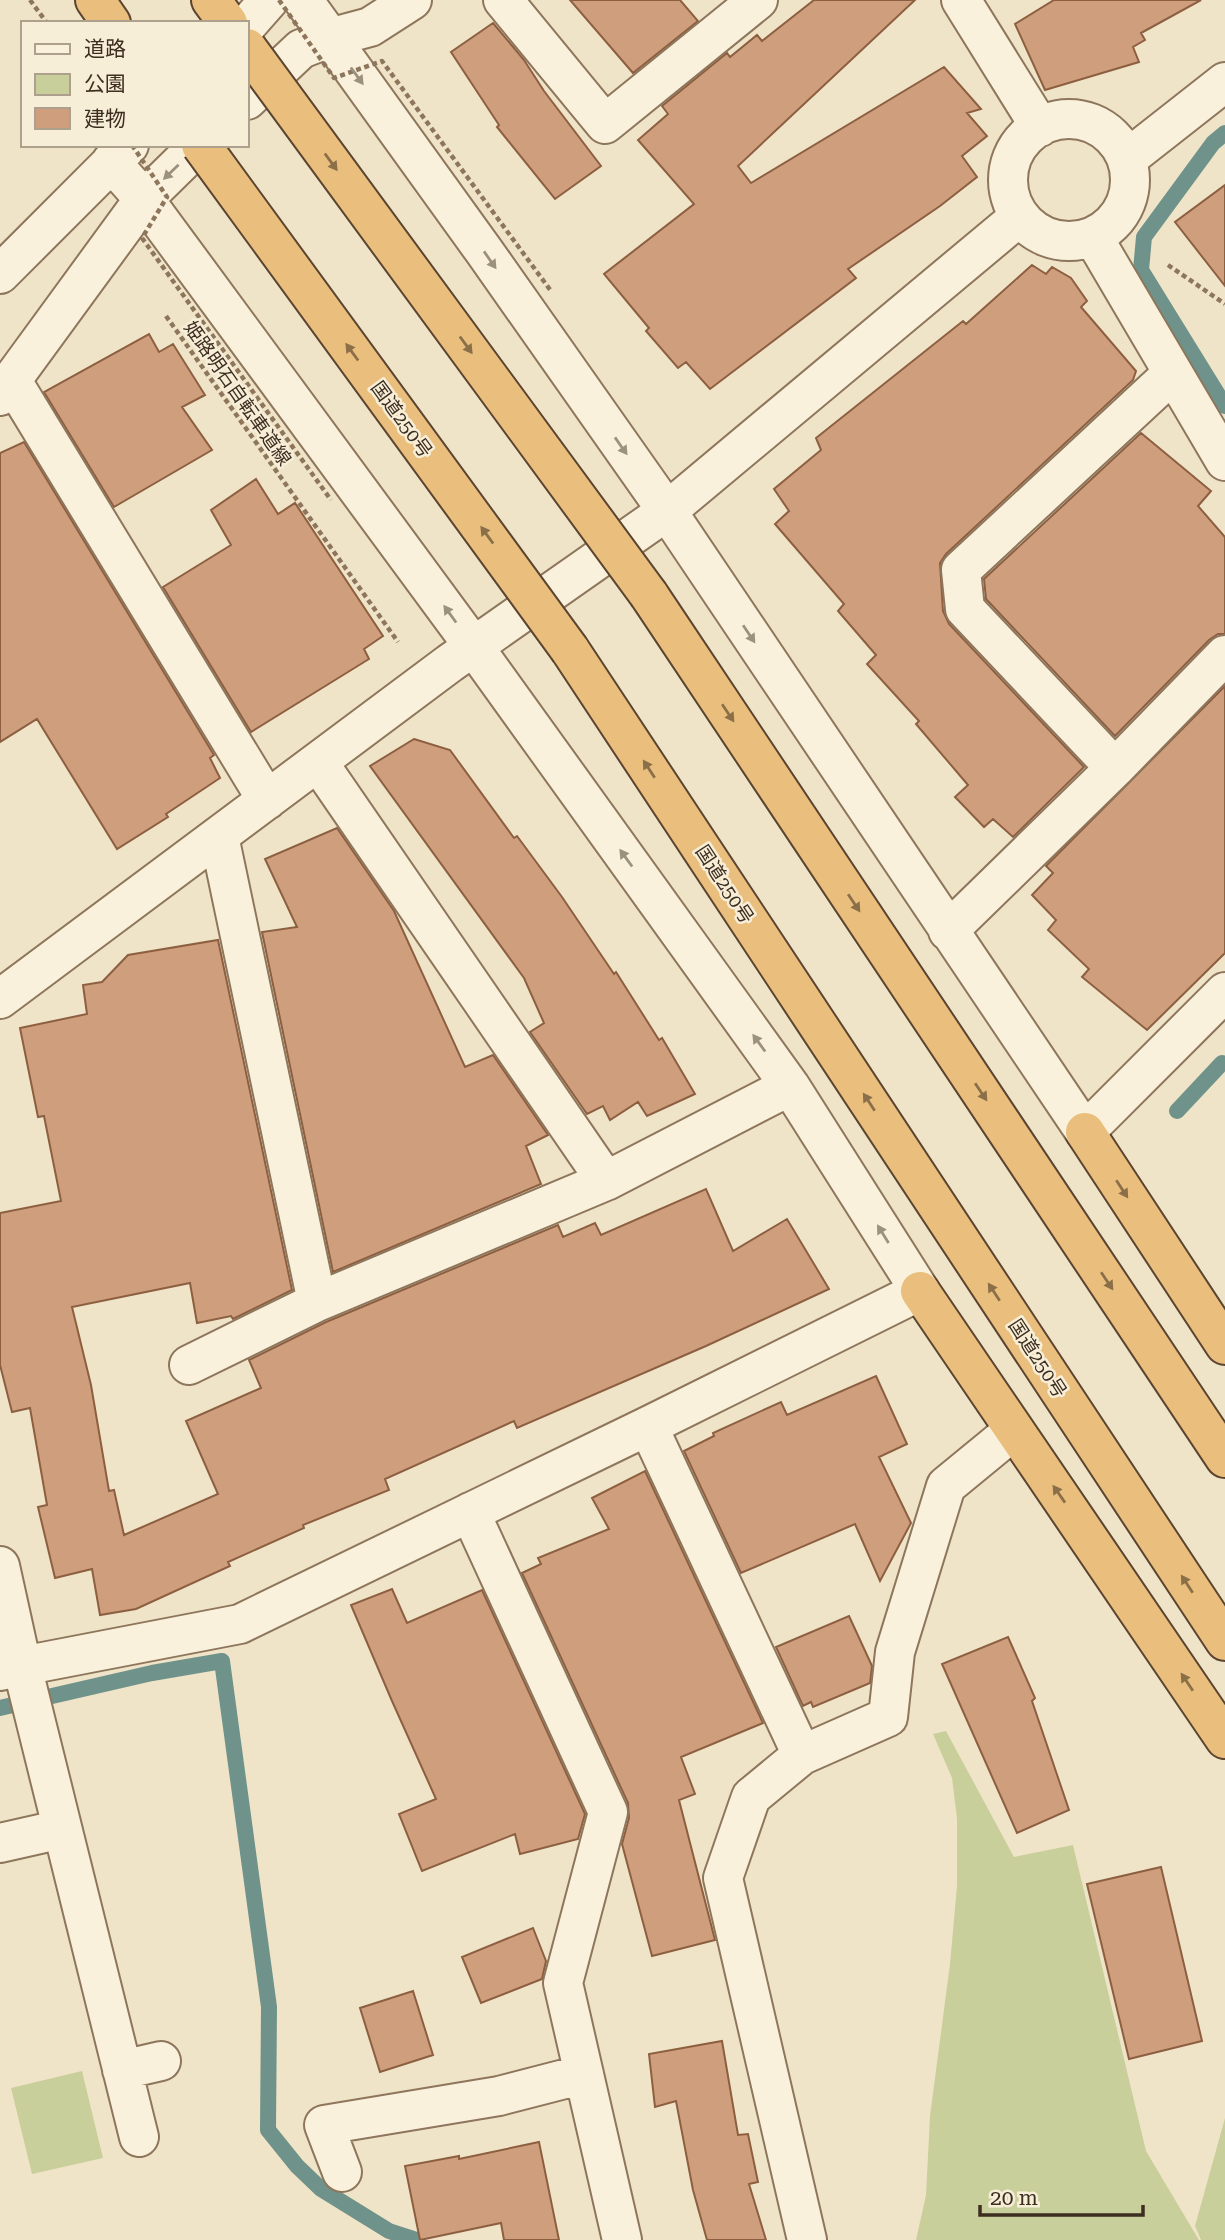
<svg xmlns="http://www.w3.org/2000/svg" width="1225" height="2240" font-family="'Roboto Serif','Noto Sans JP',serif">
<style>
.green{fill:#c9cf9b}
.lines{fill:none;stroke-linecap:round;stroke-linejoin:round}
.stream{stroke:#6f938a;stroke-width:16}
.building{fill:#cf9f7d;stroke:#8d5f41;stroke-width:2}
.minor-casing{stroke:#8d765c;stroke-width:42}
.trunk-casing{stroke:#5b4430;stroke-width:42}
.path{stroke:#8d765c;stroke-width:4.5;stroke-dasharray:5 3.5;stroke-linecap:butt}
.minor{stroke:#faf1dc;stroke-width:38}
.trunk{stroke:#eabe7c;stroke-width:38}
.trunk-bridge-casing{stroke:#5b4430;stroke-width:42;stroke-linecap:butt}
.path-bridge{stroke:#8d765c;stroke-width:4.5;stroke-dasharray:5 3.5;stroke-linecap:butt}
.trunk-bridge{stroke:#eabe7c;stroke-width:38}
.oneway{fill:#9c907e}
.oneway2{fill:#8b6f49}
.labels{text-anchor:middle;stroke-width:5;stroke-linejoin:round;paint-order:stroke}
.street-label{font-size:19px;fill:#3d2e20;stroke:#f7eed8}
</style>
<rect width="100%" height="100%" fill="#f0e4c8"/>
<path class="green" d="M946,1731L1014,1857L1073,1845L1146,2151L1199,2240H916L926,2195L930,2116L950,1964L957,1886V1819L952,1778L933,1734Z
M82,2071L103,2158L32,2174L11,2088Z
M1225,2118V2240H1201L1195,2226Z"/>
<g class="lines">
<path class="stream" d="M1225,133L1213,143L1144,237L1141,270L1225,406
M1177,1111L1222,1063
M0,1708L152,1673L222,1661L269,2007L268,2130L297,2166L321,2189L389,2231L417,2240"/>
</g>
<path class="building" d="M570,0H680L698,21L633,73Z
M814,0H915L738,166L751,183L944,67L981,109L967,113L987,136L962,156L977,177L940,206L848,269L856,278L710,389L686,362L678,368L646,331L649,328L604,274L694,204L638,140L668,114L662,106L727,53L730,57L757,35L762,41Z
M1054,0H1201L1141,33L1145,40L1133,47L1139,62L1045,90L1015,24Z
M493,23L524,60L544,91L601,166L555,199L497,127L499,125L451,52Z
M1225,185V286L1175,222Z
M1032,265L1046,274L1052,267L1071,278L1087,301L1081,307L1136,371L1133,380L946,554L940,563L943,611L949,624L1084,767L1013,837L993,819L984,827L955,797L968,785L916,724L919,721L867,664L876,655L838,611L844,604L775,524L789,511L774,489L821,450L816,438L963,321L966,324Z
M149,334L159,352L173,344L205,395L182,407L212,450L114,507L44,392Z
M1141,433L1211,491L1198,506L1225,537V634H1218L1209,640L1115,736L986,599L984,579Z
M24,442L214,755L210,758L220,778L166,814L168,817L117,849L37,719L0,742V453Z
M256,479L278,514L295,503L383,636L364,649L369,659L251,732L163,587L231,545L211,510Z
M1225,686V953L1147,1030L1082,977L1089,969L1048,930L1056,920L1032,895L1053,873L1046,866Z
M414,739L450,750L514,838L517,836L562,897L614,974L616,972L659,1040L662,1038L695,1094L647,1116L638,1102L610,1120L603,1106L587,1114L530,1032L544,1023L524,978L370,766Z
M337,828L394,911L465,1067L493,1055L548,1135L526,1146L541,1184L333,1272L262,932L297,927L265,859Z
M218,940L292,1290L233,1319L231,1316L197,1323L190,1283L72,1307L91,1385L109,1491L114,1490L124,1535L218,1494L186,1421L261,1388L249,1360L326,1322L558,1225L563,1237L595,1223L601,1235L706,1189L733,1251L787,1219L829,1289L706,1346L517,1428L514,1421L385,1479L389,1490L303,1525L304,1528L228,1562L230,1566L136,1609L100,1615L92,1569L55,1578L38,1507L47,1505L30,1408L12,1412L0,1365V1213L61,1201L44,1116L38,1117L20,1028L87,1014L83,985L102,982L128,955Z
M876,1376L907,1444L879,1457L911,1523L880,1581L855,1524L741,1573L684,1451L714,1436L713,1433L781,1402L787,1415Z
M645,1471L763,1723L681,1757L695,1794L679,1800L715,1940L652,1956L622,1844L629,1818L628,1803L522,1573L541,1564L538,1558L609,1529L592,1498Z
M392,1589L407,1623L482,1590L585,1814L578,1839L520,1854L515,1834L422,1871L399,1814L436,1799L392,1701L351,1605Z
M849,1616L872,1666L870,1683L813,1707L811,1702L803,1706L776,1647Z
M1008,1637L1035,1698L1032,1701L1069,1810L1017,1833L942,1664Z
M1161,1867L1202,2041L1129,2059L1087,1884Z
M533,1928L546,1961L542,1979L481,2003L462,1957Z
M413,1991L433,2055L380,2072L360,2008Z
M722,2041L738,2135L748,2134L758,2182L749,2184L766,2240H707L693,2190L676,2101L655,2107L649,2054Z
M539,2142L559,2240H504L501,2223L420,2240L405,2166L459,2156V2159Z"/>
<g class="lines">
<defs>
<path id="minor" d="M303,0L484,251L667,511L1085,1132L1225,992
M503,0L605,124L758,0
M961,0L1040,127
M247,25L269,0
M247,100L301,49L329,38L370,27L412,0
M1008 180a61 61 0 1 1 122 0a61 61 0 1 1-122 0Z
M1127,159L1225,82
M1093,237L1225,461
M0,274L129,145
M1172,374L961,570L965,609L1115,768L1225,655
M12,381L267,800
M0,396L144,199L199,145
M318,762L606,1181
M219,836L317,1302
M948,931L1115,768
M0,999L450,663L667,511L1019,217
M189,1365L317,1302L606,1181L790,1086
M648,1426L802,1755L888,1717L895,1652L946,1486L1013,1431
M470,1512L608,1812L563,1983L622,2240
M0,1566L22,1666L240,1624L648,1426L920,1291L790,1086L474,647L144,199L111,162
M0,1671L22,1666L139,2137
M802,1755L751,1797L723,1878L807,2240
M0,1843L62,1829
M122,2070L161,2061
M342,2172L324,2125L499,2096L584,2074"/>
<path id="trunk" d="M95,0L111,23
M211,0L228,23
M649,595L1225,1458
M570,650L1225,1641
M1085,1132L1225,1345
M920,1291L1225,1739"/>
</defs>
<use href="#minor" class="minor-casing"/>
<use href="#trunk" class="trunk-casing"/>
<path class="path" d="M30,0L47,23
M1168,265L1225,304
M166,316L398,642"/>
<use href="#minor" class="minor"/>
<use href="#trunk" class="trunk"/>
<defs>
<path id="trunk-bridge" d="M247,48L649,595
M201,145L570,650"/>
</defs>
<use href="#trunk-bridge" class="trunk-bridge-casing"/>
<path class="path-bridge" d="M279,0L334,78L382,61L551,291
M132,145L167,197L142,238L331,500"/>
<use href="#trunk-bridge" class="trunk-bridge"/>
</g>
<defs><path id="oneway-solid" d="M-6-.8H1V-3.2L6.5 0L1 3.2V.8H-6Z" transform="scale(1.75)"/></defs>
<g class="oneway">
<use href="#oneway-solid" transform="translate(357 76) rotate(54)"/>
<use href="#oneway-solid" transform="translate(171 172) rotate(136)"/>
<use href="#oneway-solid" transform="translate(490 260) rotate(55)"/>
<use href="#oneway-solid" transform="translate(621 446) rotate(55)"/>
<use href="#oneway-solid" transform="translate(450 614) rotate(-126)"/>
<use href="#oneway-solid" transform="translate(749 634) rotate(56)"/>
<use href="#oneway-solid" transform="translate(626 858) rotate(-126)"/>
<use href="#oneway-solid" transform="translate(759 1043) rotate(-126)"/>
<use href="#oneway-solid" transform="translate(883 1234) rotate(-122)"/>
</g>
<g class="oneway2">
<use href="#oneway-solid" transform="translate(331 162) rotate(54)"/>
<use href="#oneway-solid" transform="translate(466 345) rotate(54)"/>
<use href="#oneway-solid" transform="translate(352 352) rotate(-126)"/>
<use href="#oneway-solid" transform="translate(487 535) rotate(-126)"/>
<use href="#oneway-solid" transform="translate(728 713) rotate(56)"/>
<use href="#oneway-solid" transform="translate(649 769) rotate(-123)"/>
<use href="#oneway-solid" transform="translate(854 903) rotate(56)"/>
<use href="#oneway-solid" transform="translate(981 1092) rotate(56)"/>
<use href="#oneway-solid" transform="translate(869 1102) rotate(-123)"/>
<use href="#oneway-solid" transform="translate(1122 1189) rotate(57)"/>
<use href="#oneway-solid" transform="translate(1107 1281) rotate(56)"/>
<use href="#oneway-solid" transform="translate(994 1292) rotate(-123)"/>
<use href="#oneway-solid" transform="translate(1059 1494) rotate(-125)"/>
<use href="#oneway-solid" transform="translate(1187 1584) rotate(-123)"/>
<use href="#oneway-solid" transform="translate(1187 1682) rotate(-124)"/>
</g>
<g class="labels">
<g class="street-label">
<text transform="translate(238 393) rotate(55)" y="7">姫路明石自転車道線</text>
<text transform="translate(402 419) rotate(54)" y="7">国道250号</text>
<text transform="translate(725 884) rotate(57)" y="7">国道250号</text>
<text transform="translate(1038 1358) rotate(57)" y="7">国道250号</text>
</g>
</g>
<rect x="21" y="21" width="228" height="126" fill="#f7eed8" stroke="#ada18e" stroke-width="2"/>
<rect x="35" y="44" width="35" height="10" fill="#faf1dc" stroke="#ada18e" stroke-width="2"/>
<text x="84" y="56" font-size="21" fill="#3d2e20">道路</text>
<rect x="35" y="74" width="35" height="21" fill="#c9cf9b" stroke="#ada18e" stroke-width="2"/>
<text x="84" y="91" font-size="21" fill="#3d2e20">公園</text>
<rect x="35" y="108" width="35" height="21" fill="#cf9f7d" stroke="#ada18e" stroke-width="2"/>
<text x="84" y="126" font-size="21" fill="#3d2e20">建物</text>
<path d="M980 2205v10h163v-10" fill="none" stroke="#3d2e20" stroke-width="3.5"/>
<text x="990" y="2205" font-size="21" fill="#3d2e20" stroke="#f7eed8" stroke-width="5" paint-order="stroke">20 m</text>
</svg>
